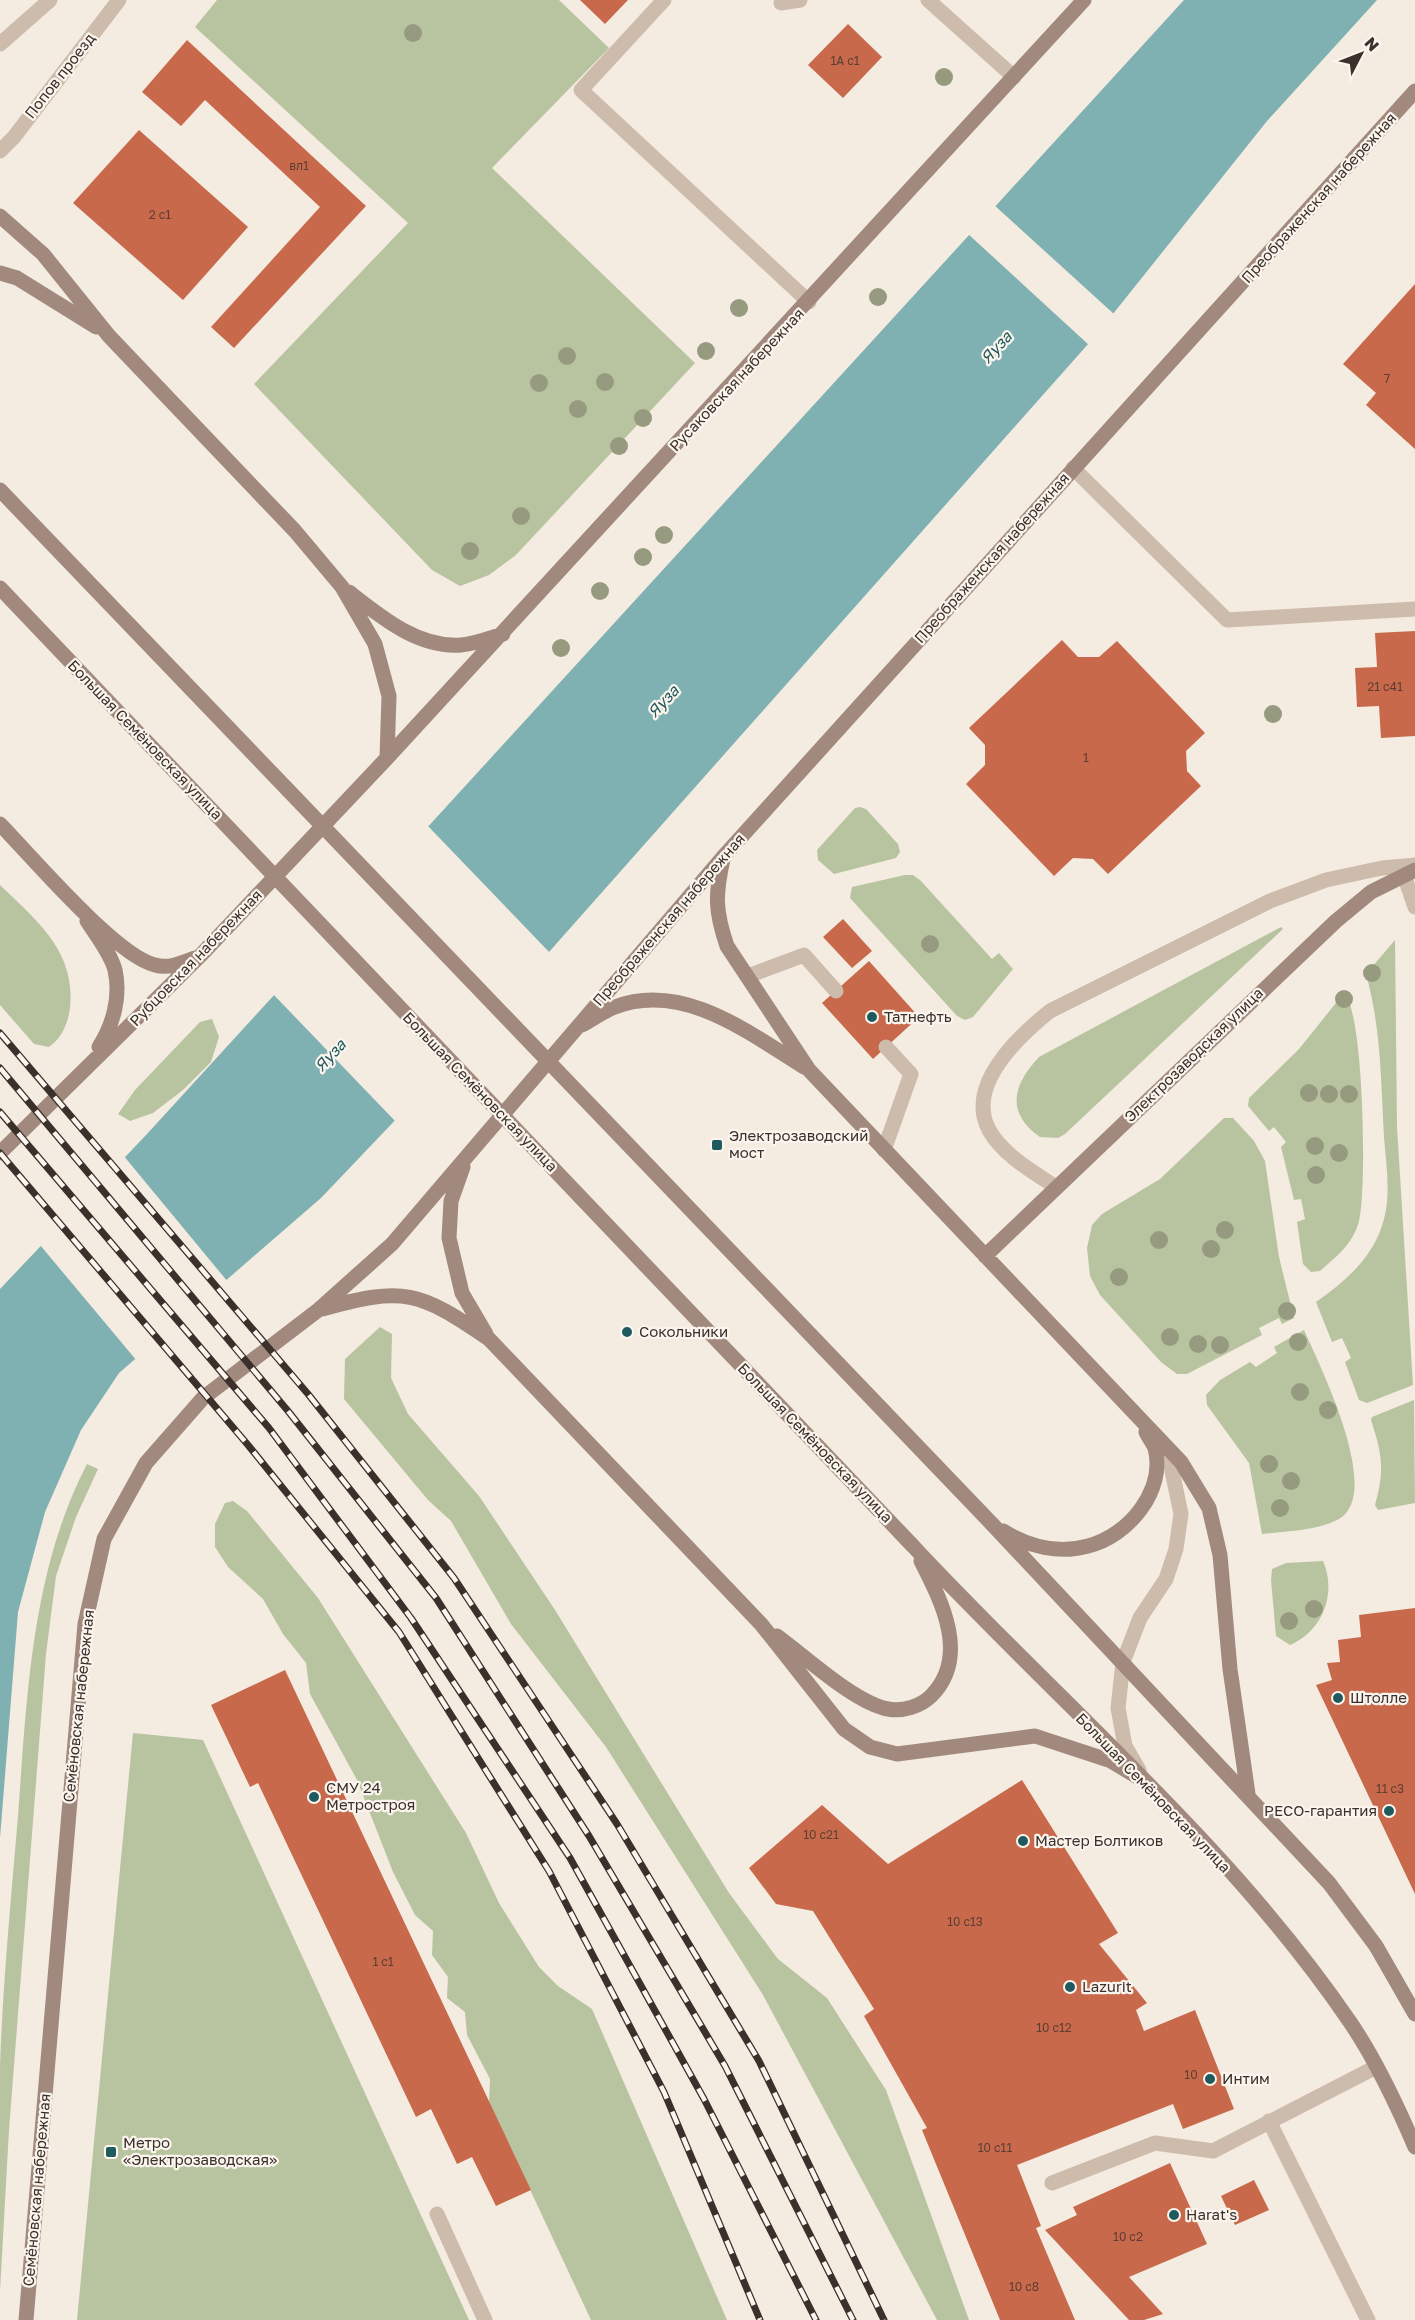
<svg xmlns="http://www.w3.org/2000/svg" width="1415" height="2320" font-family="'Golos Text',sans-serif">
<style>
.green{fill:#b8c4a0}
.water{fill:#7fb0b2}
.pier{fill:#f4ebe1}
.building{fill:#c8694b}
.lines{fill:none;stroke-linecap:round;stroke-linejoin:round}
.lane{stroke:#cdbbac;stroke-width:15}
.street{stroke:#cdbbac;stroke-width:15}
.secondary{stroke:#a18a7d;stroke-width:15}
.rail-casing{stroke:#3b302b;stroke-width:7}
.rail{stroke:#fbf5ee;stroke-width:4.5;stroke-dasharray:14;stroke-linecap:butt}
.secondary-bridge{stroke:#a18a7d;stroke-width:15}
.tree{fill:#969b7f}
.poi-dot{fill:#1f5a5e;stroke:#fbf5ee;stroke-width:2}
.labels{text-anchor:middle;stroke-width:4.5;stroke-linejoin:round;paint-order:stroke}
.number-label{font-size:12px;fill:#5e3e33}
.street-label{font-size:15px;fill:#3b302b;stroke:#fbf5ee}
.poi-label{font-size:15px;fill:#3b302b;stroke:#fbf5ee;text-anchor:start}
.water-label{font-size:16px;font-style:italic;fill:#1f5a5e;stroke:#fbf5ee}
</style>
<rect width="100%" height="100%" fill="#f4ebe1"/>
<path class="green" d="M217,0H559L609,48L492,168L695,363L516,555L489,575L460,586L432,570L254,384L408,223L195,27Z
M860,807L866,809L898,844L900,852L896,858L834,874L818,860L817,850L855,808Z
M905,875H913L920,880L992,959L999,953L1013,969L973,1017L965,1020L957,1016L850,898L852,887Z
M0,885C37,921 76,951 70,1008C68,1023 62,1038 49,1047L34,1044L0,1005Z
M1281,927L1283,929L1065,1134L1058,1138L1040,1137C1005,1112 1013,1085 1039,1057Z
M1395,940L1397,1127L1413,1385L1367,1403L1359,1400L1345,1362L1351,1358L1342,1338L1332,1342L1316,1302C1347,1280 1374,1257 1384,1219C1391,1193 1386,1163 1384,1137C1381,1082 1381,1027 1366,974Z
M1344,993C1364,1011 1367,1191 1359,1221C1353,1244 1337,1256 1320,1271L1311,1272L1303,1264L1297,1222L1305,1219L1301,1199L1294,1200L1281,1147L1286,1142L1274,1127L1269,1131L1248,1106L1249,1098L1299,1049Z
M212,1019L219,1037L211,1062L183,1090L153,1113L130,1121L118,1114L135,1090L200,1022Z
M1224,1118H1233L1254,1141L1265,1161L1279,1257L1294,1318L1282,1324L1279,1318L1259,1328L1262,1335L1187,1374H1177L1161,1362L1100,1295L1090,1276L1087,1248L1092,1225L1102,1214L1160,1179Z
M380,1327L392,1334L391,1378L408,1414L479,1496L555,1610L729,1893L778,1959L827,1998L886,2090L969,2320H937L763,1995L606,1747L511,1624L451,1521L428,1500L344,1399L345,1359Z
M1304,1330C1319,1364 1384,1493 1339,1519C1317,1531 1287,1531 1262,1534L1249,1463L1207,1405L1206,1395L1220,1380L1250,1362L1256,1367L1277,1353L1274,1347Z
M1414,1400L1415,1503L1378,1510L1375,1505C1385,1470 1382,1454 1371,1420L1372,1417Z
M87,1464L98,1469L76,1517L56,1576L46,1654L9,2130L0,2291C0,2216 0,2140 0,2065C3,1982 11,1899 18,1816C27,1697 31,1572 87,1464Z
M233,1501L247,1511L318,1598L466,1833L499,1903L539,1967L558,1986L592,2009L727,2320H591L489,2102L490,2079L467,2035L465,2012L447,1998L448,1977L432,1955L433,1931L415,1915L393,1872L357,1780L310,1694L306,1663L283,1634L263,1599L228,1567L215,1547V1524L225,1503Z
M1323,1561C1337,1593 1323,1631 1290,1645L1276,1636L1271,1580L1272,1569L1286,1563Z
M133,1733L203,1740L469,2320H77Z"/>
<path class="water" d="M1184,0H1377L1267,121L1097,334L462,1050L321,1198L119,1373L81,1430L45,1512L18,1612L0,1838V1289L147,1134Z"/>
<path class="pier" d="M993,204L1115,315L1090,346L967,233Z
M426,824L551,954L464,1052L397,1123L272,993Z
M123,1155L228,1282L137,1361L40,1245Z"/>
<path class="building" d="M580,0H628L605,24Z
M848,24L882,57L843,98L808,65Z
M187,40L366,206L234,348L211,327L320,207L205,100L181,126L142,92Z
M139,130L248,227L183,300L73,203Z
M1415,284V449L1366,405L1376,393L1343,364Z
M1415,631V736L1381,738L1379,706L1357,707L1355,668L1377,667L1375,633Z
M1062,640L1078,657H1099L1117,641L1205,733L1186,751L1187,771L1201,786L1108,874L1093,859L1073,858L1054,876L966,784L985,765V745L969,728Z
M843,919L872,951L852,968L823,937Z
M869,961L919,1017L873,1059L822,1003Z
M1415,1608V1894L1316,1685L1332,1680L1327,1663L1340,1662L1338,1640L1361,1637L1359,1615Z
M285,1670L531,2190L496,2206L472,2157L457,2164L431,2109L416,2117L258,1783L250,1787L211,1705Z
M1022,1780L1118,1933L1099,1944L1147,2003L1136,2010L1144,2031L1195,2010L1234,2109L1183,2129L1173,2104L1017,2165L1041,2226L1036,2228L1075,2320H1000L922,2130L927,2128L864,2016L874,2009L813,1911L776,1904L749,1868L822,1805L888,1864Z
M1170,2163L1207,2244L1129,2277L1163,2314L1144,2320H1129L1045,2230L1077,2215L1073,2207Z
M1254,2180L1269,2210L1235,2225L1221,2196Z"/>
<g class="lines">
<path class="lane" d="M664,0L581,90L809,302
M928,0L1014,77
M781,3L800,0
M1073,468L1227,620L1415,609
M1404,875L1415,907
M748,976L804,955L836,991
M884,1150L911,1074L886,1047
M1056,1187C1033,1172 1003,1155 989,1130C965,1085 1019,1036 1050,1011L1270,901L1326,880L1382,868L1415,865
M1139,1770L1125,1746L1118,1708L1123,1662L1140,1618L1166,1579L1176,1549L1181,1514L1171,1466L1152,1438
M1269,2121L1368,2320
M1052,2183L1155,2143L1213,2151L1376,2067"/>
<path class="street" d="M0,44L50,0
M0,151L14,137L119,0
M437,2214L485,2320"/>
<path class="secondary" d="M0,216L43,254L109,336L295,531L342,587L375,644L389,696L387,758
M0,273L17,278L96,327
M0,490L288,790
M349,592C381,617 418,648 461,645C475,644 490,638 503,634
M0,824C31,856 116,956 155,965C169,969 182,963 195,958
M723,859C715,895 715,911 727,946L809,1070L1181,1462L1209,1508L1220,1555L1230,1669L1248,1794
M87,921C96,935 111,954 115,970C121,997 113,1025 99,1047
M582,1025C593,1019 604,1011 615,1007C683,981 749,1033 804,1067
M0,1153L200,956L387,758L1084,0
M463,1167L451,1201L449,1238L462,1293L486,1334
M985,1256L1336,921L1371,892L1415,870
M322,1309C404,1286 419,1291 489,1339L761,1624L844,1729L870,1747L897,1754L1035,1736L1111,1761L1146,1782
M992,1524L1329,1883L1376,1946L1415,2014
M1003,1531C1029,1547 1059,1554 1088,1546C1128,1536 1166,1491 1155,1448C1153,1443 1148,1437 1146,1432
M912,1545C1059,1703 1228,1843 1350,2022C1376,2060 1397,2105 1415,2147
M777,1636C806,1657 855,1703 888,1709C903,1712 921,1706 931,1696C970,1657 942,1602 921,1561
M26,2320L85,1624L104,1539L146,1463L203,1398L317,1311L392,1244L723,857L1415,91"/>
<defs>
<path id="rail" d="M0,1033L308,1394L454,1578L617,1824L759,2061L884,2320
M0,1068L288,1411L436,1598L589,1836L725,2066L853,2320
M0,1112L269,1428L411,1618L570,1858L704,2099L816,2320
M0,1153L248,1445L399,1632L549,1871L664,2092L760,2320"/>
</defs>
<use href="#rail" class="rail-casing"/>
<use href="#rail" class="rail"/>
<path class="secondary-bridge" d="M0,588L912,1545
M288,790L992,1524"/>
</g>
<g class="tree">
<circle cx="413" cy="33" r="9"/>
<circle cx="944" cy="77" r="9"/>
<circle cx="878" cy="297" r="9"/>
<circle cx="739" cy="308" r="9"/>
<circle cx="706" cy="351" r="9"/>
<circle cx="567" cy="356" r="9"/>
<circle cx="605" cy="382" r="9"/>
<circle cx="539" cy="383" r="9"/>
<circle cx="578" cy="409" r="9"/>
<circle cx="643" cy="418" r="9"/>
<circle cx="619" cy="446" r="9"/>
<circle cx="521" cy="516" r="9"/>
<circle cx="664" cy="535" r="9"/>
<circle cx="470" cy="551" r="9"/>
<circle cx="643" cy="557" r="9"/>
<circle cx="600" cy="591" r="9"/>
<circle cx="561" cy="648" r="9"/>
<circle cx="1273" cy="714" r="9"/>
<circle cx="930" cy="944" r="9"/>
<circle cx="1372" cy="973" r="9"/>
<circle cx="1344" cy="999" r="9"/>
<circle cx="1309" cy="1093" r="9"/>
<circle cx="1329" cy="1094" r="9"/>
<circle cx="1349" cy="1094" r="9"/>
<circle cx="1315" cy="1146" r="9"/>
<circle cx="1339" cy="1153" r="9"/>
<circle cx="1316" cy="1175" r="9"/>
<circle cx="1225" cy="1230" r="9"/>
<circle cx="1159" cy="1240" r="9"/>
<circle cx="1211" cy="1249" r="9"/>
<circle cx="1119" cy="1277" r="9"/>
<circle cx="1287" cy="1311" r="9"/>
<circle cx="1170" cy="1337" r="9"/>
<circle cx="1298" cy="1342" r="9"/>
<circle cx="1198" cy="1344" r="9"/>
<circle cx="1220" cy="1345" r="9"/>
<circle cx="1300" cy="1392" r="9"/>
<circle cx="1328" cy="1410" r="9"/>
<circle cx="1269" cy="1464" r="9"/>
<circle cx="1291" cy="1481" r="9"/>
<circle cx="1280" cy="1508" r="9"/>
<circle cx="1314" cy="1609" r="9"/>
<circle cx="1289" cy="1621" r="9"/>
</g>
<g class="poi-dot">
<circle cx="872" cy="1017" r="6"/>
<rect x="711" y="1139" width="12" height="12" rx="3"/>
<circle cx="627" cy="1332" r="6"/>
<circle cx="1338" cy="1698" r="6"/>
<circle cx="314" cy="1797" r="6"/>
<circle cx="1389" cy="1811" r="6"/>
<circle cx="1023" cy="1841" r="6"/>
<circle cx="1070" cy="1987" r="6"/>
<circle cx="1210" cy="2079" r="6"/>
<rect x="105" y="2146" width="12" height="12" rx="3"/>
<circle cx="1174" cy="2215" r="6"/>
</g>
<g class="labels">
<g class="number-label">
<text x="845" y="65">1А с1</text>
<text x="299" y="170">вл1</text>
<text x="160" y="219">2 с1</text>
<text x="1387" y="383">7</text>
<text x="1385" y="691">21 с41</text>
<text x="1086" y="762">1</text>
<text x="1390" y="1793">11 с3</text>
<text x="821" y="1839">10 с21</text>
<text x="965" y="1926">10 с13</text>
<text x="383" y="1966">1 c1</text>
<text x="1054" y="2032">10 с12</text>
<text x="1191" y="2079">10</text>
<text x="995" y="2152">10 с11</text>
<text x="1128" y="2241">10 с2</text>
<text x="1024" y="2291">10 с8</text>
</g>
<g class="street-label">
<text transform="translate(60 76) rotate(-52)" y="5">Попов проезд</text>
<text transform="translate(1319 198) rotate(-48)" y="5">Преображенская набережная</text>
<text transform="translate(737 380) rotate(-47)" y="5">Русаковская набережная</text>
<text transform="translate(992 558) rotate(-48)" y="5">Преображенская набережная</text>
<text transform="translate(145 740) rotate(46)" y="5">Большая Семёновская улица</text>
<text transform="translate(669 920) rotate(-49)" y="5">Преображенская набережная</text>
<text transform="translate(196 958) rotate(-46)" y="5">Рубцовская набережная</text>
<text transform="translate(1194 1055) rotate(-44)" y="5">Электрозаводская улица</text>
<text transform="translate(480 1092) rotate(46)" y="5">Большая Семёновская улица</text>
<text transform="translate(815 1443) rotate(46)" y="5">Большая Семёновская улица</text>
<text transform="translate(79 1706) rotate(-84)" y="5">Семёновская набережная</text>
<text transform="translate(1153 1793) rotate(46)" y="5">Большая Семёновская улица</text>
<text transform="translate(37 2190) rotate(-85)" y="5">Семёновская набережная</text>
</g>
<g class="poi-label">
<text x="884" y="1022">Татнефть</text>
<text x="729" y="1141">Электрозаводский<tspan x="729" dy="17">мост</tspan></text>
<text x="639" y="1337">Сокольники</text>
<text x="1350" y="1703">Штолле</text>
<text x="326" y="1793">СМУ 24<tspan x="326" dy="17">Метростроя</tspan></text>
<text x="1377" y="1816" text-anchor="end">РЕСО-гарантия</text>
<text x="1035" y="1846">Мастер Болтиков</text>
<text x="1082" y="1992">Lazurit</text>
<text x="1222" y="2084">Интим</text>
<text x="123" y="2148">Метро<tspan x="123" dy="17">«Электрозаводская»</tspan></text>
<text x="1186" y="2220">Harat's</text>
</g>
<g class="water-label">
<text transform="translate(996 347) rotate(-47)" y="6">Яуза</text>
<text transform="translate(663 701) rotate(-47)" y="6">Яуза</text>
<text transform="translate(330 1055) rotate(-47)" y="6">Яуза</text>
</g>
</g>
<g transform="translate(1361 54) rotate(48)" stroke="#fbf5ee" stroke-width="4.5" paint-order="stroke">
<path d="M0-4.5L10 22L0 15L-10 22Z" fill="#3b302b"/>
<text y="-9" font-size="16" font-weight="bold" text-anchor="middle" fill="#3b302b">N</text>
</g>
</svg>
